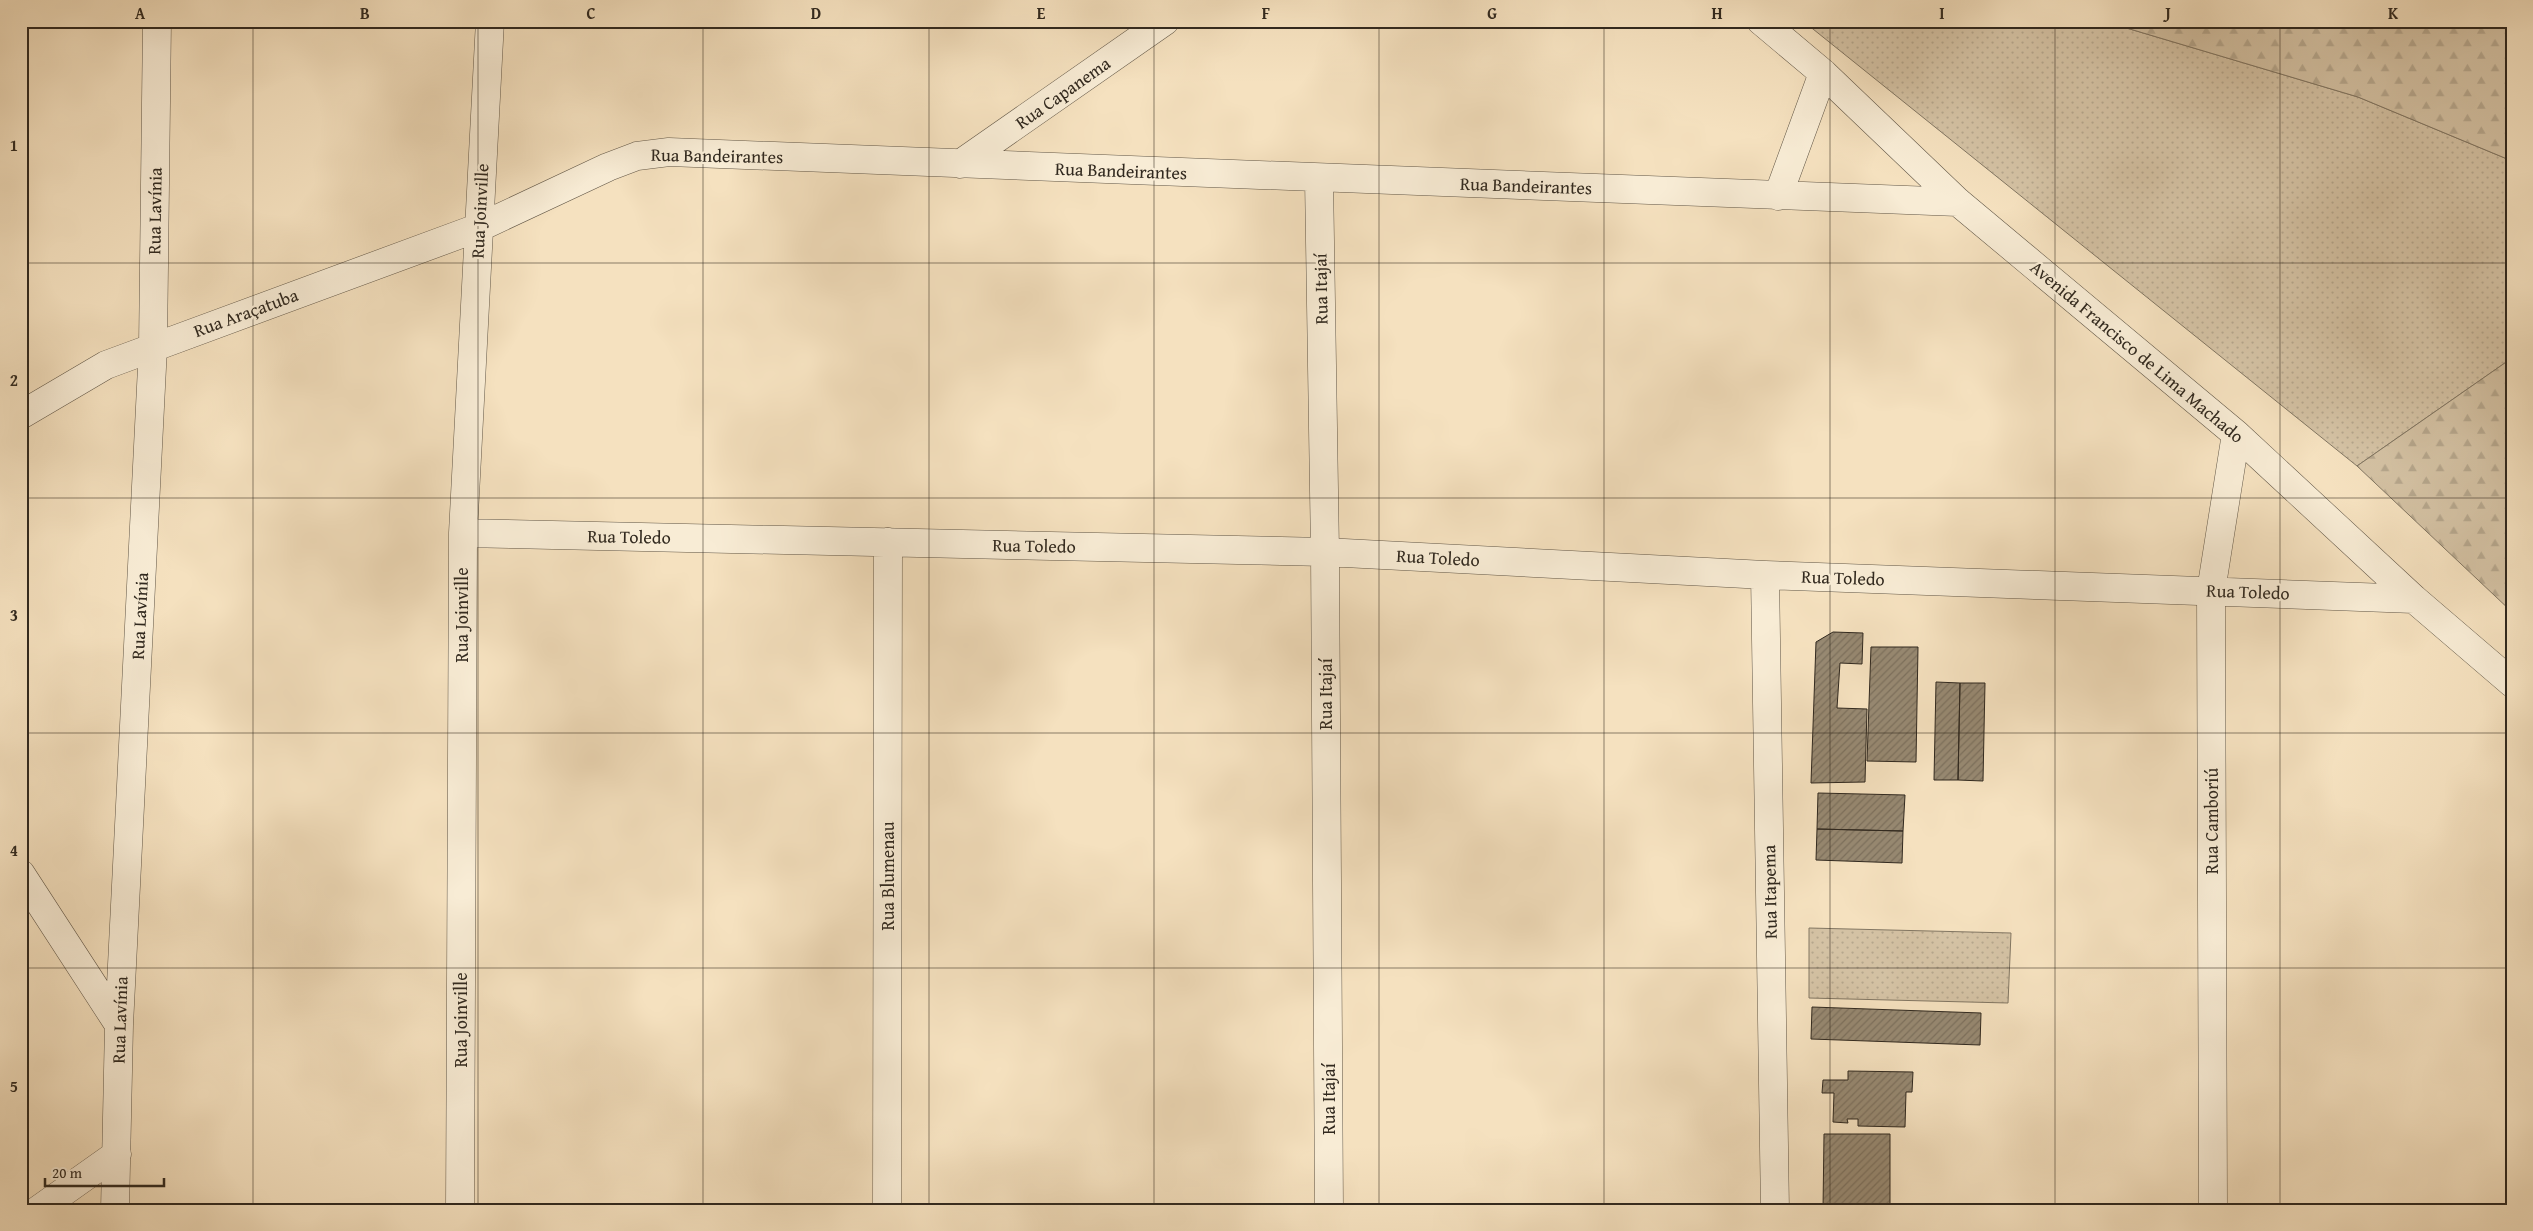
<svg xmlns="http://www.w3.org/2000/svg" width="2533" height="1231" font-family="'Gentium Book Plus',serif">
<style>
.grass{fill:url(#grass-dots);stroke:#827662}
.forest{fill:url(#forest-firs);stroke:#827662}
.building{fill:url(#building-hatch);stroke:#31291f}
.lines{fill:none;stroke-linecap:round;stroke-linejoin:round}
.minor-casing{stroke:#625747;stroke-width:29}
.minor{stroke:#f8ecd5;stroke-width:28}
.grid{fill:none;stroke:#31291f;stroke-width:1;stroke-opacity:0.55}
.labels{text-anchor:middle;stroke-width:4.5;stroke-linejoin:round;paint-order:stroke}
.street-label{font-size:18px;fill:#31291f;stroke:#f8ecd5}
.neatline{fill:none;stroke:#31291f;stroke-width:2}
.grid-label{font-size:16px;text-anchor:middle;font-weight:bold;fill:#31291f}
</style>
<defs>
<pattern id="grass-dots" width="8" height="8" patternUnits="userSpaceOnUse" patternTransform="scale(1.25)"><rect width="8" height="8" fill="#d4c2a4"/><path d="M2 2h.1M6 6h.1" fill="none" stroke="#b6a78d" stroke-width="1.8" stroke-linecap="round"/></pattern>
<pattern id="forest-firs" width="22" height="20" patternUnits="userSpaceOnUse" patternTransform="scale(1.25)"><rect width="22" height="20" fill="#d4c2a4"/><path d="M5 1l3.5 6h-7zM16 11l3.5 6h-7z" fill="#b6a78d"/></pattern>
<pattern id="building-hatch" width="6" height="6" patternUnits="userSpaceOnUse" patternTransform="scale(1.25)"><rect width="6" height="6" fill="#978972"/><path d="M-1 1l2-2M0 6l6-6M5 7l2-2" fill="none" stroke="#7c705d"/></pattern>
</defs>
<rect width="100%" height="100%" fill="#f5e1bf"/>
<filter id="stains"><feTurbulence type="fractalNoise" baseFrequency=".004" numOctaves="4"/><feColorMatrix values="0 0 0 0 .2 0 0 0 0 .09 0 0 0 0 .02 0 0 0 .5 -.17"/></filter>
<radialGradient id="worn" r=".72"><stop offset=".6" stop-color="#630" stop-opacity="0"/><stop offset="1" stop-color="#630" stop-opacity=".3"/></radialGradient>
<path class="grass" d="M1803,21H2103L2358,97L2512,161V358L2357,466Z
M1809,928L2011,933L2008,1003L1809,998Z"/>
<path class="forest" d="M2103,21H2512V161L2358,97Z
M2512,358V612L2357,466Z"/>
<path class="building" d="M1833,632L1863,633L1862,664L1840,663L1837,708L1867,709L1865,782L1811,783L1816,642Z
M1871,647H1918L1916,762L1867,761Z
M1936,682L1960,683L1958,780H1934Z
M1960,683H1985L1983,781L1958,780Z
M1818,793L1905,795L1903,831L1817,829Z
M1817,829L1903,831L1902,863L1816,860Z
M1812,1007L1981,1013L1980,1045L1811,1039Z
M1848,1071L1913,1072L1912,1092H1906L1905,1127L1858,1126V1119H1847L1848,1123L1833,1122L1834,1093H1822L1823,1080H1848Z
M1824,1134H1890V1205L1946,1204V1210H1823Z"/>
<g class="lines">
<defs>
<path id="minor" d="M1761,21L1823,73L1958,202L2236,434L2414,599L2512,683
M960,164L1165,21
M1319,179L1325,552L1329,1210
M1778,196L1823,73
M21,415L106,365L480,227L608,167L637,156L669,152L1958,202
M463,533L1325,552L1765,575L2414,599
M1765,575L1775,1210
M21,874L119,1025
M38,1210L117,1154
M115,1210L119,1025L153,347L157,21
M460,1210L463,533L490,21
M887,1210L888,542
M2213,1210L2211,591L2236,434"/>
</defs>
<use href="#minor" class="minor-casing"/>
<use href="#minor" class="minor"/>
</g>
<path class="grid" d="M253,21V1210M478,21V1210M703,21V1210M929,21V1210M1154,21V1210M1379,21V1210M1604,21V1210M1830,21V1210M2055,21V1210M2280,21V1210M21,263H2512M21,498H2512M21,733H2512M21,968H2512"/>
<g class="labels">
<g class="street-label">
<text transform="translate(1063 93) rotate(-35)" y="6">Rua Capanema</text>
<text transform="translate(717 156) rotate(1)" y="6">Rua Bandeirantes</text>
<text transform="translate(1121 171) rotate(2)" y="6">Rua Bandeirantes</text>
<text transform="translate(1526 186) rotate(2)" y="6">Rua Bandeirantes</text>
<text transform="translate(155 211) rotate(-89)" y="6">Rua Lavínia</text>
<text transform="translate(480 211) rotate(-87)" y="6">Rua Joinville</text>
<text transform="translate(1321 289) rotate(-91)" y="6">Rua Itajaí</text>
<text transform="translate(246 313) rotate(-20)" y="6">Rua Araçatuba</text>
<text transform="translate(2137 352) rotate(40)" y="6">Avenida Francisco de Lima Machado</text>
<text transform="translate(629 537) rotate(1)" y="6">Rua Toledo</text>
<text transform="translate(1034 546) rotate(1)" y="6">Rua Toledo</text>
<text transform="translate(1438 558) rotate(3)" y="6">Rua Toledo</text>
<text transform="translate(1843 578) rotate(2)" y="6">Rua Toledo</text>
<text transform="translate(2248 592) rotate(2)" y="6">Rua Toledo</text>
<text transform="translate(462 615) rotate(-90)" y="6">Rua Joinville</text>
<text transform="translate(140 616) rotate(-87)" y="6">Rua Lavínia</text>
<text transform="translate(1326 694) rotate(-90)" y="6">Rua Itajaí</text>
<text transform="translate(2212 821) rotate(-90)" y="6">Rua Camboriú</text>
<text transform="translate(888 876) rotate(-90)" y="6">Rua Blumenau</text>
<text transform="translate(1770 892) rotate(-91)" y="6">Rua Itapema</text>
<text transform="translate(120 1020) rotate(-88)" y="6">Rua Lavínia</text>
<text transform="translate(461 1020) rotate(-90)" y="6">Rua Joinville</text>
<text transform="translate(1329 1099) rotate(-90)" y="6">Rua Itajaí</text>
</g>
</g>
<rect width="2533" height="1231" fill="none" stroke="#f5e1bf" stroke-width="55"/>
<path d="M45 1178v8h119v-8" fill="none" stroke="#31291f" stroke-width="2.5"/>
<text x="52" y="1178" font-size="15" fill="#31291f" stroke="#f8ecd5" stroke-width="4" paint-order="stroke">20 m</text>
<rect x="28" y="28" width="2478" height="1176" class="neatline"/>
<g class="grid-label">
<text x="140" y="19">A</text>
<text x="365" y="19">B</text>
<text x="591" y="19">C</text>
<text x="816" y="19">D</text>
<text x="1041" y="19">E</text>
<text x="1266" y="19">F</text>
<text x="1492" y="19">G</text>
<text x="1717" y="19">H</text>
<text x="1942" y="19">I</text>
<text x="2168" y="19">J</text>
<text x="2393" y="19">K</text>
<text x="14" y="151">1</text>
<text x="14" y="386">2</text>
<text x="14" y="621">3</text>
<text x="14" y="856">4</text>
<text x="14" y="1092">5</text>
</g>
<rect width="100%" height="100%" filter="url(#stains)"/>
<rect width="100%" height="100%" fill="url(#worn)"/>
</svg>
